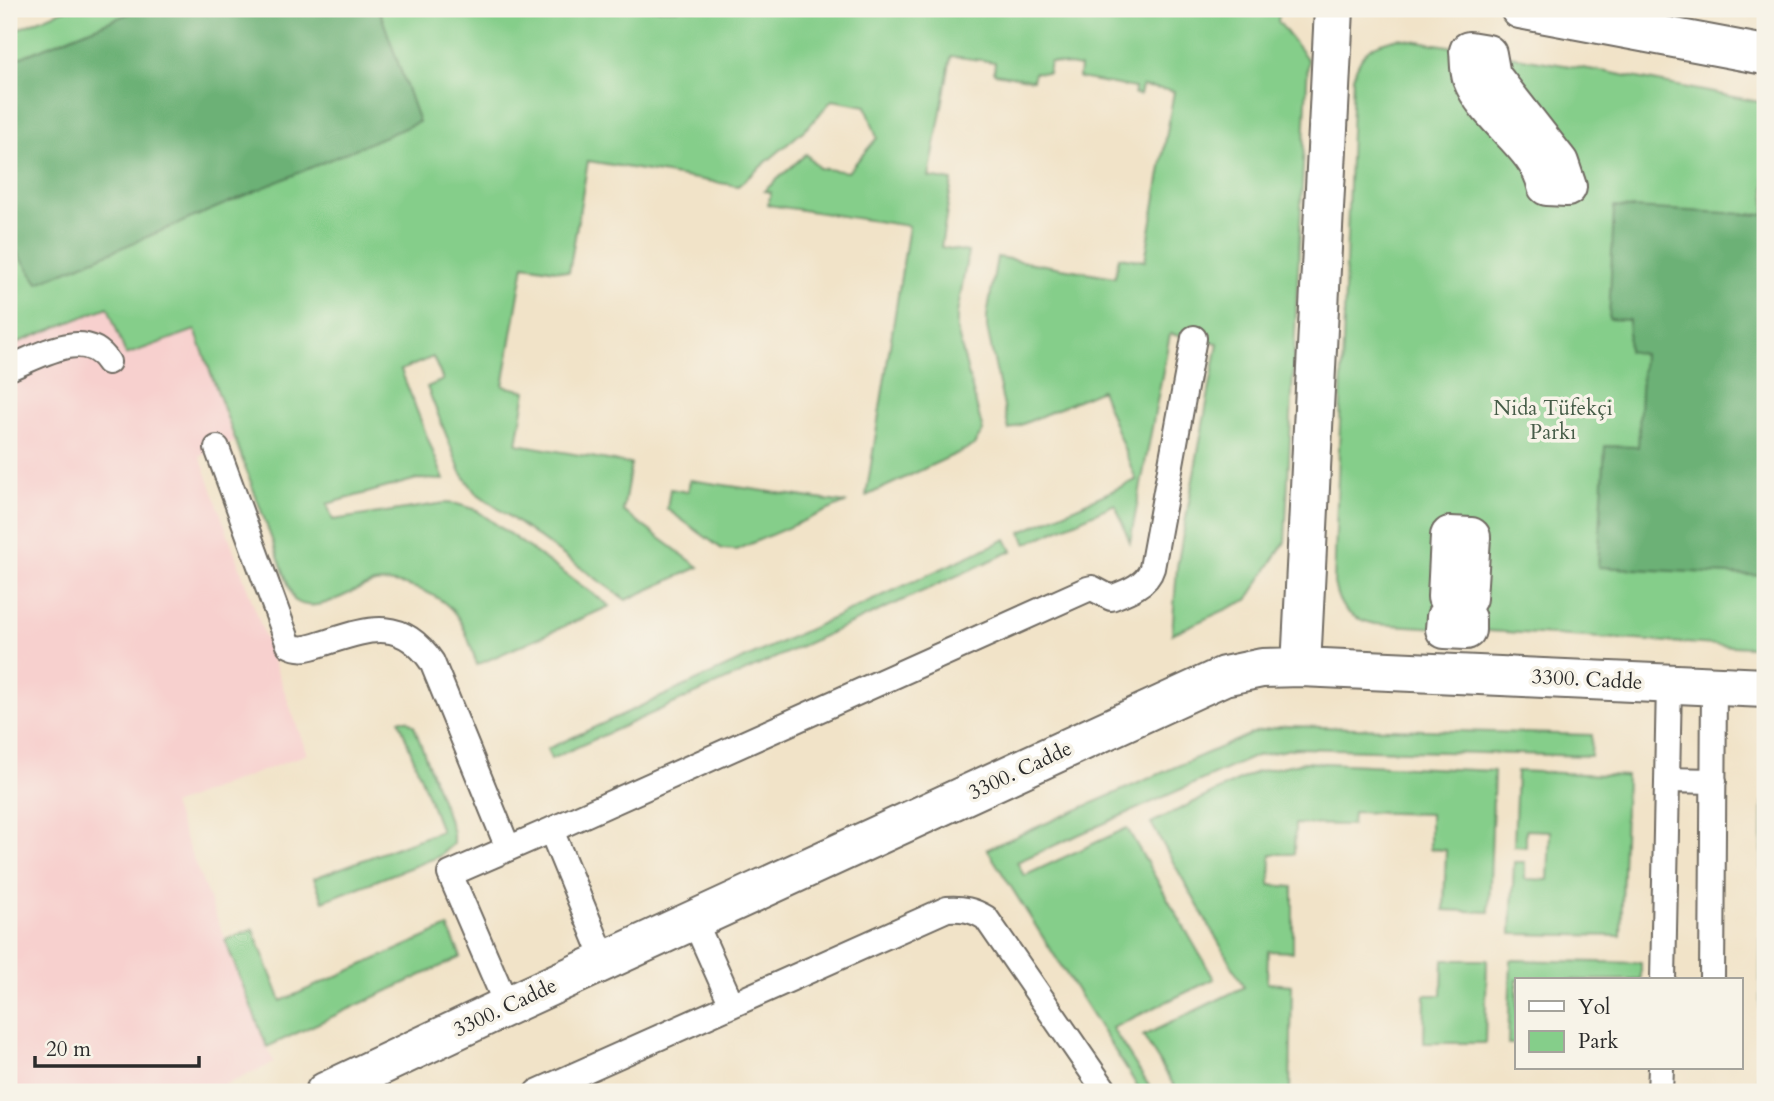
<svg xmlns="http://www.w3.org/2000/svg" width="1774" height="1101" font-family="Cardo,serif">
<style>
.built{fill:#f7d0ce}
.green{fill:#85ce8a;stroke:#587c5a;stroke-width:2}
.forest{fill:#6cb176;stroke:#4c6e50;stroke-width:2}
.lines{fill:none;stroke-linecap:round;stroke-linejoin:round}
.service-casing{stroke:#706b62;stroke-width:28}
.pedestrian-casing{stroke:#706b62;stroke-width:42}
.minor-casing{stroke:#706b62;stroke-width:42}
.service{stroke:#fff;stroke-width:24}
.pedestrian{stroke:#fff;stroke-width:38}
.minor{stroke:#fff;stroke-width:38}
.labels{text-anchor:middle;stroke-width:7;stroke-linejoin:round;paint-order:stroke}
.park-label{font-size:21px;fill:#465c48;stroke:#f7f3e8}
.street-label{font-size:21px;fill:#2b2b2b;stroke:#f7f3e8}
</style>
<rect width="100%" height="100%" fill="#f7f3e8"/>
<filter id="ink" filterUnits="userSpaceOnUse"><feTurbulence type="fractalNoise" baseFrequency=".0143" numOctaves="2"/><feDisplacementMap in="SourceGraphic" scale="14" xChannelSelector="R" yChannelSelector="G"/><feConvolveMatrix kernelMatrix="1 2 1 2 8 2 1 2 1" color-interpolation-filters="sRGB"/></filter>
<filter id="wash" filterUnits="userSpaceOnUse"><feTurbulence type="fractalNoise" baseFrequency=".00686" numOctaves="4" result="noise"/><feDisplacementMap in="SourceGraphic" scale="28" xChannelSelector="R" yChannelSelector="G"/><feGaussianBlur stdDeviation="1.57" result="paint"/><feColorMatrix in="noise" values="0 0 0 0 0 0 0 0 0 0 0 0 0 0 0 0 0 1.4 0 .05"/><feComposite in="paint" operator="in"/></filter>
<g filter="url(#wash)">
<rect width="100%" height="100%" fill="#f1e3c8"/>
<path class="built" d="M108,307L195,329L234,442L200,456L307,754L172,805L274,1063L209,1092H9V346Z"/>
<path class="green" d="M66,9H1280L1278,21L1308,60L1285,542L1247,600L1172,634L1177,567L1218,343L1170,334L1130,542L1115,504L1026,544L1021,532L1136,480L1101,390L1009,430L987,328V316L997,257L1115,277L1119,257L1145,261L1174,91L1142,86L1140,95L1134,94L1135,88L1079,78L1080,67L1050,62L1048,73L1035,72L1033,80L994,73L995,62L951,56L929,177L952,181L941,247L968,252L957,314V330L983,431L973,446L866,496L909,226L768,205L771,192L764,191L806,154L819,168L848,172L877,138L866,106L832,100L810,125L738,186L588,161L569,272L524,265L503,386L526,391L517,444L631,464L623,511L699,567L626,600L475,492L461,472L427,387L443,380L433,357L401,370L444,480L417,479L327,504L333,520L445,503L457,504L476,510L610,606L477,665C464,624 457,600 412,587C401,584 386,581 375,583C350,589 318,617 294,600L195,330L126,355L108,307L9,346V33Z
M1399,38L1607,72L1765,103V648L1375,624C1349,618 1339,610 1334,583L1353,77C1362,49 1371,44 1399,38Z
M690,480L845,503L736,550L722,549L667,509L670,489L688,492Z
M1006,539L1012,551L551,759L547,749Z
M399,720H407L414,726L453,832V844L438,857L323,901L314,878L441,831Z
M1287,726L1592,735L1591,756L1296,748L1256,756L1017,862L1024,876L1127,828L1214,979L1112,1028L1153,1092H1141L987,849L1258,731Z
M1304,762L1494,771L1489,912L1444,910L1446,850L1430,849V814L1353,812L1352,825L1295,824L1294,854H1271L1270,885L1293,887V952L1268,951L1267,983L1292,985L1290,1092H1178L1143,1036L1244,987L1151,823L1256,772Z
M1517,771L1626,776L1621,936L1511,934L1514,862H1525V879L1548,880L1550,831L1526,830V847L1514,846Z
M1763,802H1765V1092H1759Z
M448,927L461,957L267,1047L225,940L253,929L281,1001Z
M1443,960H1487L1485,1043H1424L1425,995H1442Z
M1511,960L1641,963V980H1517V1044H1508Z"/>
<path class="forest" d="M140,9H379L419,122L38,283L9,240V62Z
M1614,207L1765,215V576L1598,567L1605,446L1638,447L1643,354L1628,351L1629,320L1609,319Z"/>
</g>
<g filter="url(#ink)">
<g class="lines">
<defs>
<path id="service" d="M9,368C38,357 85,326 108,362
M217,448L289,645C300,651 309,648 321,644C366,630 400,615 432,662L508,848
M1668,780L1714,781
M551,830L1088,589L1092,588L1111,598C1127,592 1147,585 1152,568L1194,338
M694,920L732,1005
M1663,980L1669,683
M1712,980L1714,684
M507,1006L450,874L551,830L605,961
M537,1092L947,909C963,908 973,910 986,918L1106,1092
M1660,1092L1661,1068"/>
<path id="pedestrian" d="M1469,51L1487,54L1491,76L1559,163L1567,187L1547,186C1539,145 1487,118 1472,78C1469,70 1470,59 1469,51Z
M1450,536L1471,537L1467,598L1447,597Z
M1446,617L1466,619V630L1445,629Z"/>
<path id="minor" d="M1520,9L1765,55
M1301,667L1334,9
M325,1092L507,1006L1224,676L1262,668L1301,667L1765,688"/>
</defs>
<use href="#service" class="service-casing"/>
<use href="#pedestrian" class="pedestrian-casing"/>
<use href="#minor" class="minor-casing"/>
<use href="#service" class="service"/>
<use href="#pedestrian" class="pedestrian"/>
<use href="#minor" class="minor"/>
</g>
</g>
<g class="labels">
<g class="park-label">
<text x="1553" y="415">Nida Tüfekçi<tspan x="1553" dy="24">Parkı</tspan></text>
</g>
<g class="street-label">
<text transform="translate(1587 679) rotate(3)" y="7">3300. Cadde</text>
<text transform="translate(1020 770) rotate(-25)" y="7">3300. Cadde</text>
<text transform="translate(505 1007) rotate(-25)" y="7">3300. Cadde</text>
</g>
</g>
<rect width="1774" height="1101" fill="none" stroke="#f7f3e8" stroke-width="35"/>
<rect x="1515" y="978" width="228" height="91" fill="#f7f3e8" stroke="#a5a39c" stroke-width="2"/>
<rect x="1529" y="1001" width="35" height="10" fill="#ffffff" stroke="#a5a39c" stroke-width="2"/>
<text x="1578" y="1014" font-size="21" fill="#2b2b2b">Yol</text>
<rect x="1529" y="1031" width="35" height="21" fill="#85ce8a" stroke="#a5a39c" stroke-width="2"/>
<text x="1578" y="1048" font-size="21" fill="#2b2b2b">Park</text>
<path d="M35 1056v10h164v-10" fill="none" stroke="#2b2b2b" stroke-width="3.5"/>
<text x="46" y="1056" font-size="21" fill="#2b2b2b" stroke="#f7f3e8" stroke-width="5" paint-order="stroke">20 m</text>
</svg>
